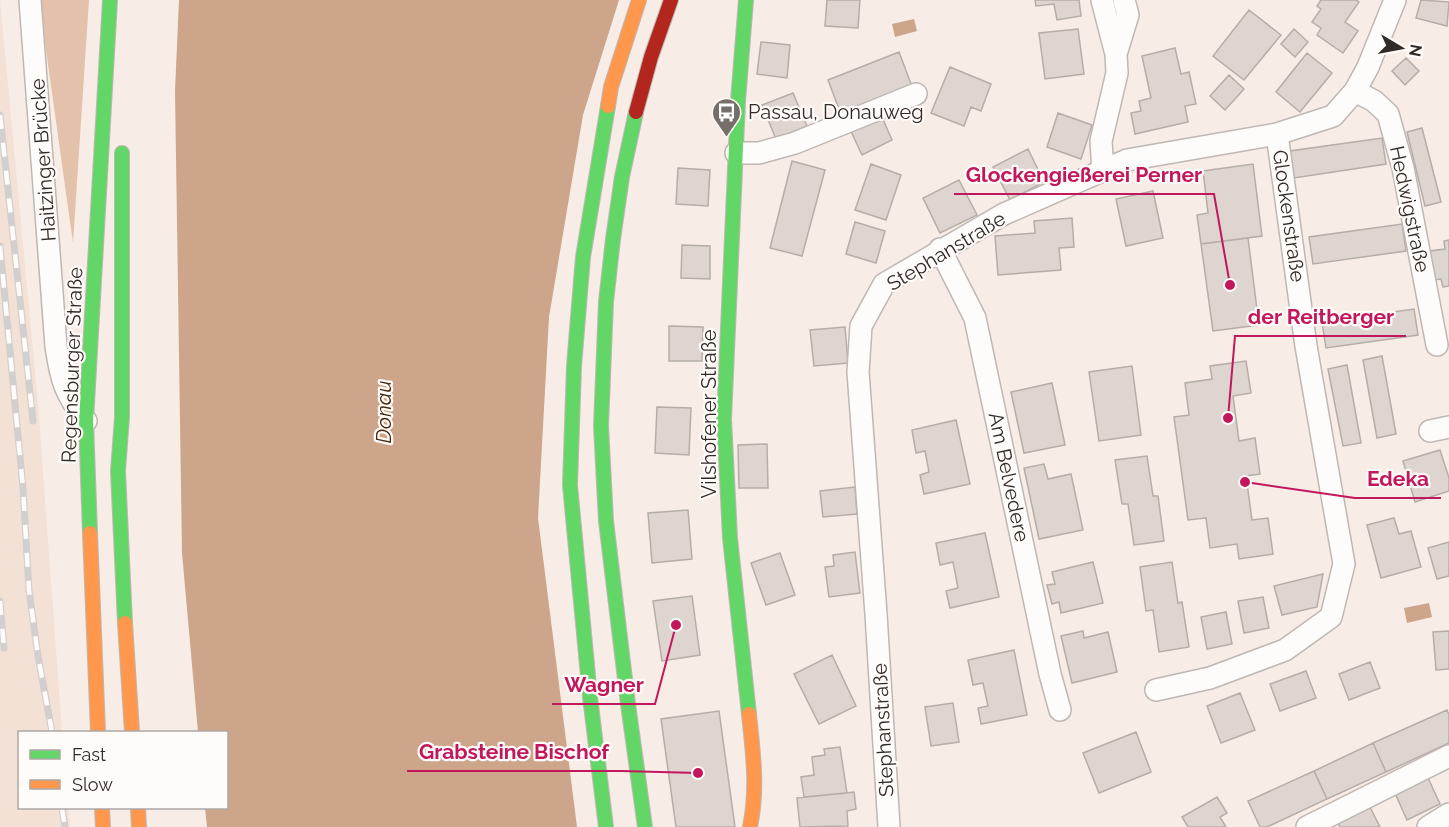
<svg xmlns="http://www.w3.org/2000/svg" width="1449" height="827" font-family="Raleway,sans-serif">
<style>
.built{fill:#f4e1d6}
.forest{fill:#e4c1ab}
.water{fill:#cda58b}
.building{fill:#ded5d1;stroke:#b5ada8;stroke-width:1.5}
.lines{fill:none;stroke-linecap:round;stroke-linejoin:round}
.street-casing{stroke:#bfb7b2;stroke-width:24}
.fast-casing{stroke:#bfb7b2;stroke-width:16}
.slow-casing{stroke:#bfb7b2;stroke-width:16}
.jam-casing{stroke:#bfb7b2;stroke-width:16}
.street{stroke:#fefcfb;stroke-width:21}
.fast{stroke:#63d668;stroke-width:14}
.slow{stroke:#ff974d;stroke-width:14}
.jam{stroke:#b3261e;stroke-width:14}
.rail-casing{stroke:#d2d0ce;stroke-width:7}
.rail{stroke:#fffbf9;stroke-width:4.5;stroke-dasharray:14;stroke-linecap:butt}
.labels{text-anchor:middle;stroke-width:4.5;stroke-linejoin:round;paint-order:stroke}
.poi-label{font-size:20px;fill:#312a26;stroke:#fffbf9;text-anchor:start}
.street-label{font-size:20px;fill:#312a26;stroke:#fffbf9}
.water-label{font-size:21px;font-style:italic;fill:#482509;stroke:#fffbf9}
.leader{fill:none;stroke:#c2185b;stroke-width:2}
.callout-dot{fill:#c2185b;stroke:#fffbf9;stroke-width:2}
.callout-label{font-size:21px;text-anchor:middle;font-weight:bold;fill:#c2185b;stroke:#fffbf9;stroke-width:4.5;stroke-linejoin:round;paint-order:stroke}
</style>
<rect width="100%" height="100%" fill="#f7ece6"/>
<path class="built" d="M0,0L38,404L62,732H20V808H68L70,827H0Z"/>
<path class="forest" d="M39,0H89L73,243Z"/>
<path class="water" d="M179,0H619L583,115L549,317L538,518L577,827H207L205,808H226V732H198L182,553L175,91Z
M914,19L917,31L895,37L892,24Z
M1429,603L1432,617L1407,623L1404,608Z"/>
<path class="building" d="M827,0H860L858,28L825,26Z
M1035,0H1079L1081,16L1057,20L1054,4L1036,6Z
M1321,0H1356L1359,2L1345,22L1358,31L1343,53L1317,35L1321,28L1312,22L1321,9L1317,6Z
M1421,0L1449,2L1447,26L1416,18Z
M1249,10L1281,35L1244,80L1213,56Z
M1078,29L1084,74L1045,79L1039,33Z
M1294,29L1308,42L1295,57L1281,44Z
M761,42L790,45L787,78L757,74Z
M1175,48L1181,74L1189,72L1196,104L1185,106L1188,122L1135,134L1131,113L1141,111L1139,101L1151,98L1142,56Z
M899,52L913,89L842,117L828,80Z
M1307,53L1332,73L1300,112L1276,92Z
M1406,58L1419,71L1405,85L1392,71Z
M950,67L991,84L981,111L971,107L964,126L931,113Z
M1229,75L1244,89L1225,110L1210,96Z
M793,93L807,126L776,139L762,105Z
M1058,113L1092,125L1081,159L1047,147Z
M881,115L892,140L862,155L850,129Z
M1422,128L1441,202L1425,206L1407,132Z
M1382,138L1386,164L1294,178L1290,151Z
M1028,149L1044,182L1010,200L993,167Z
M792,161L825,170L802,256L770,248Z
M871,164L901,175L886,220L855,210Z
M1253,164L1262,236L1201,244L1197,215L1208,213L1203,171Z
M678,168L710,170L708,206L676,204Z
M959,180L977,215L940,233L923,198Z
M1153,191L1163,238L1126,246L1116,199Z
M1072,218L1074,247L1059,248L1061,270L998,275L995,236L1035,233L1034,221Z
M855,222L885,231L876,263L846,254Z
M1402,224L1406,251L1313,264L1309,237Z
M1248,238L1259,325L1213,331L1201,244Z
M1449,240V286L1443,287L1441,279L1435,280L1430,251L1445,249L1444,241Z
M682,245L710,246V279L681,278Z
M1414,309L1418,335L1326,348L1322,322Z
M669,326L703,327L702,361H669Z
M845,327L848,363L814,366L810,330Z
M1382,356L1396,434L1377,438L1363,360Z
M1246,361L1251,393L1233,396L1239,441L1255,438L1260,474L1246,476L1252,520L1268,518L1273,554L1239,559L1237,544L1210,548L1206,518L1188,520L1174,417L1189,415L1185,383L1212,379L1210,366Z
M1347,365L1361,443L1343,446L1328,369Z
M1132,366L1141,435L1099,441L1089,372Z
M1052,383L1065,445L1024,453L1011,392Z
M657,407L691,408L689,455L655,453Z
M956,420L970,484L924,494L920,475L929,472L925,451L916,453L912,430Z
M767,444L768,488H739L738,445Z
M1440,450L1449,478V491L1415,502L1403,461Z
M1147,456L1153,496H1158L1164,541L1134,545L1128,504H1122L1115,460Z
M1044,464L1048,479L1071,474L1083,530L1039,539L1024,468Z
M855,487L857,514L823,517L820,491Z
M688,510L692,559L652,563L648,513Z
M1394,518L1399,534L1411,531L1421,567L1381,578L1367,525Z
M985,533L999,597L950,608L946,591L958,588L953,562L940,565L936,543Z
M1449,542V576L1437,579L1428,548Z
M855,552L860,593L829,597L825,567L834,566L833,555Z
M780,553L795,595L766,605L751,563Z
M1093,562L1103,603L1061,613L1059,602L1052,604L1047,585L1055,584L1052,572Z
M1172,562L1178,603L1182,602L1189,647L1159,652L1153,610L1146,611L1140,567Z
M1323,574L1317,607L1282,615L1274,586Z
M692,596L700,655L662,661L653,601Z
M1263,597L1269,628L1244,633L1238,601Z
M1226,612L1232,644L1207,649L1201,617Z
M1083,631L1084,638L1108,632L1117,672L1072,683L1061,636Z
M1449,631V669L1436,670L1433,632Z
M1014,650L1027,715L981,724L978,708L988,706L983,683L973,685L968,660Z
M832,655L856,706L819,724L794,674Z
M1370,662L1380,688L1349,700L1339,674Z
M1306,671L1316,698L1280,711L1270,684Z
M1240,693L1255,730L1221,743L1207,706Z
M953,703L959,742L931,746L925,707Z
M1447,710L1449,715V743L1386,772L1373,743Z
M719,711L735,827H676L661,719Z
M1136,732L1151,772L1099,793L1083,753Z
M1373,743L1386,772L1327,799L1314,771Z
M840,747L847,793L804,797L801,777L814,775L812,757L825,755L824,749Z
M1314,771L1327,799L1267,827H1260L1248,801Z
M1428,778L1440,804L1407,820L1395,793Z
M854,792L856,809L847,811L848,826L800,827L797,798Z
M1217,797L1227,813L1220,817L1226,827H1188L1182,817Z
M1369,805L1380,827H1340L1337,821Z"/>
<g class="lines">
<defs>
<path id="street" d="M30,0L56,346C61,381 65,393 86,421
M1102,0L1116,54L1117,73L1101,141L1103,172
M1116,54L1128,15L1124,0
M1355,91L1374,101L1388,114L1403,168L1437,345
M736,153H759L795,143L916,94
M940,249L975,318L1050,674L1060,710
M1430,431L1449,427
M1156,690L1210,678L1285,650L1331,617L1344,564L1306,346L1277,134
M889,827L876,614L858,372L861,326L884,284L1004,214L1127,160L1277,134L1333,116L1355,91L1368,67L1395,0
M1307,827L1449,756
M1428,827L1449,814"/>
<path id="fast" d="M746,0L738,101L724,419L730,538L749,714
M636,112L622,177L613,239L606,302L601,426L606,521L628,704L645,827
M122,153V417L118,471L125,623
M90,533L86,421L110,0
M606,827L590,697L570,485L574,366L583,257L608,106"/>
<path id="slow" d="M608,106L611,87L639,0
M90,533L98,732
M125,623L132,732
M749,714C753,753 758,788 750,827
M102,808L103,827
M138,808L139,827"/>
<path id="jam" d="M636,112L651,57L671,0"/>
</defs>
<use href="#street" class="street-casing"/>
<use href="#fast" class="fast-casing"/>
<use href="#slow" class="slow-casing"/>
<use href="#jam" class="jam-casing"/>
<use href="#street" class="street"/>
<use href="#fast" class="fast"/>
<use href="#slow" class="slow"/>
<use href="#jam" class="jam"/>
<defs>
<path id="rail" d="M0,115L33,421
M0,246L23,488L29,590L38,656L52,732
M0,601L4,648
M62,808L65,827"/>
</defs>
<use href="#rail" class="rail-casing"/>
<use href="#rail" class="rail"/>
</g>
<defs>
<symbol id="bus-pin" viewBox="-11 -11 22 30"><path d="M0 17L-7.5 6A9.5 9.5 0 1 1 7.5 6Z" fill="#766e69" stroke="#fffbf9"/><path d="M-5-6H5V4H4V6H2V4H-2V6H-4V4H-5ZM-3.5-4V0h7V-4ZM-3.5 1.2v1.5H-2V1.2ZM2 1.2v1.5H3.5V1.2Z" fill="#fff"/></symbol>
</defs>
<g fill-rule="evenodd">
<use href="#bus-pin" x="710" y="96" width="33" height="45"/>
</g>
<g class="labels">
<g class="poi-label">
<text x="748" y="119">Passau, Donauweg</text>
</g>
<g class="street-label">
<text transform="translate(43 160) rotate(-94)" y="7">Haitzinger Brücke</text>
<text transform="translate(1410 209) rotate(78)" y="7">Hedwigstraße</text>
<text transform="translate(1289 216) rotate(82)" y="7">Glockenstraße</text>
<text transform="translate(946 251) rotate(-31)" y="7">Stephanstraße</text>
<text transform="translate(72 365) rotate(-88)" y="7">Regensburger Straße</text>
<text transform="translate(709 414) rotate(-90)" y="7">Vilshofener Straße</text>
<text transform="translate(1009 477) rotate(78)" y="7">Am Belvedere</text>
<text transform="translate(883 730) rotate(-93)" y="7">Stephanstraße</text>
</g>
<g class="water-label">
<text transform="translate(384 412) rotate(-90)" y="7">Donau</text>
</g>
</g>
<path class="leader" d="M1230 285L1214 194H954M1228 418L1235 336H1406M1245 482L1355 498H1441M676 625L655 704H552M698 773L622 771H407"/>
<g class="callout-dot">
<circle cx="1230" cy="285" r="6"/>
<circle cx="1228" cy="418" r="6"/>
<circle cx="1245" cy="482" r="6"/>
<circle cx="676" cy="625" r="6"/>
<circle cx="698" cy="773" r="6"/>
</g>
<g class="callout-label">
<text x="1084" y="182">Glockengießerei Perner</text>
<text x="1321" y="324">der Reitberger</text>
<text x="1398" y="486">Edeka</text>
<text x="604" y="692">Wagner</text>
<text x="514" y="759">Grabsteine Bischof</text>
</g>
<rect x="18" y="731" width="210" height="78" fill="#fffbf9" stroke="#ada7a5" stroke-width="1.5"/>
<rect x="30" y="750" width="30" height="9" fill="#63d668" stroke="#ada7a5" stroke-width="1.5"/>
<text x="72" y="761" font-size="18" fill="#312a26">Fast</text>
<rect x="30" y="780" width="30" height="9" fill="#ff974d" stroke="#ada7a5" stroke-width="1.5"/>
<text x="72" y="791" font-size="18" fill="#312a26">Slow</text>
<g transform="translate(1401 48) rotate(100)" stroke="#fffbf9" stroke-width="4.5" paint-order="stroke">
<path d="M0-4.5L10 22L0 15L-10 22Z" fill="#312a26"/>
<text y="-9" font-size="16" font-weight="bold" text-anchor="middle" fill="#312a26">N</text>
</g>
</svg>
